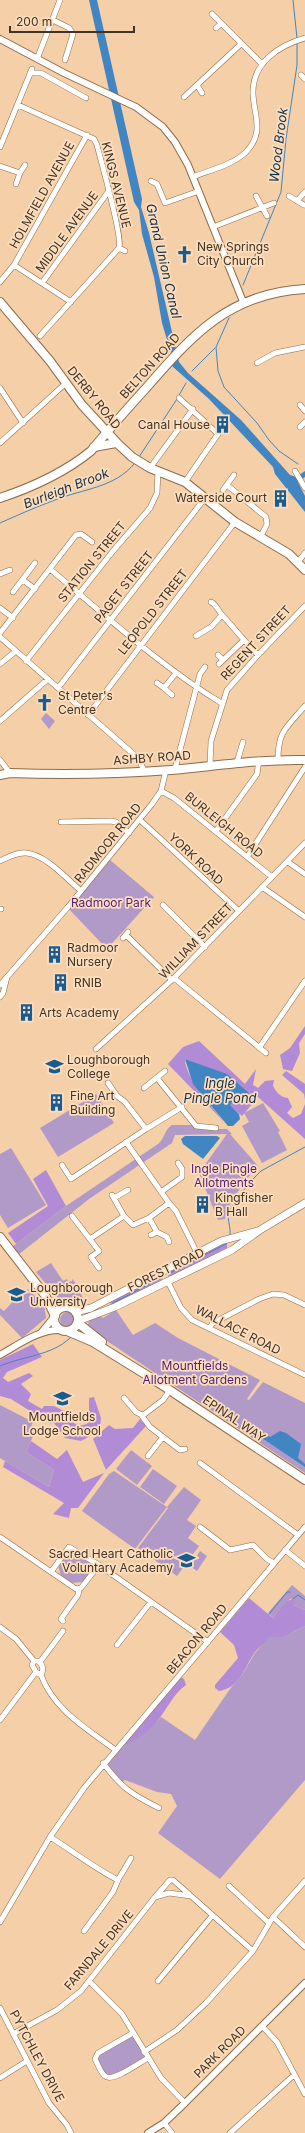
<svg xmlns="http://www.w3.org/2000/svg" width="305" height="2133" font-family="Inter,sans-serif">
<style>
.green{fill:#b19ac8}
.forest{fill:#b28bd7}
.water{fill:#4186c2}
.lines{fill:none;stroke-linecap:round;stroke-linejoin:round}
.stream{stroke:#4186c2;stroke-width:1}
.minor-casing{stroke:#8e6c49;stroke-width:6}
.tertiary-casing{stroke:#8e6c49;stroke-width:8}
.secondary-casing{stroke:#8e6c49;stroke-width:8}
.primary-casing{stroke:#8e6c49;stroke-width:10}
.trunk-casing{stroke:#8e6c49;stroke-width:10}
.minor{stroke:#fff;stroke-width:5}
.tertiary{stroke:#fff;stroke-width:6}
.secondary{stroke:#fff;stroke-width:7}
.primary{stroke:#fff;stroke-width:8}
.trunk{stroke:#fff;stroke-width:8}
.labels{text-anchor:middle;stroke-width:3.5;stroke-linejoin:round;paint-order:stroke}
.street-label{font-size:12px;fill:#423324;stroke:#fcdebf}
.poi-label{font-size:12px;fill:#423324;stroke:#fcdebf;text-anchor:start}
.park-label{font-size:12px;fill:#521d76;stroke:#fcdebf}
.water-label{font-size:13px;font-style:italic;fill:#122f49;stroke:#fcdebf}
</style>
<rect width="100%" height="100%" fill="#f5cfa8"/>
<path class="green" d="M46,713L55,721L49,729L41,719Z
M110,860L154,897L107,949L68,908Z
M96,1094L114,1123L58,1157L40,1128Z
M263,1103L280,1131L278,1132L287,1150L262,1163L242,1126L249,1122L244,1113Z
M172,1125H192L203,1129H227L232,1134H230L258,1166C248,1177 227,1203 225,1219L218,1220L199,1173L227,1134L175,1135L172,1143L89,1199L18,1255L12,1247L16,1244L66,1206L158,1144C165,1138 164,1130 172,1125Z
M11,1148L46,1205L8,1228L0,1215V1154Z
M51,1263L63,1281L67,1279L68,1282L72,1281V1279C80,1286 79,1293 85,1301H64L57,1297L36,1272Z
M28,1289L44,1305L46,1318L22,1338L0,1315V1308L4,1311L22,1292L23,1293Z
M116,1310L133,1335L155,1323L178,1338L260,1380L247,1399L249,1400L263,1382L305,1403V1473L92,1331L88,1325L89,1320L99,1315L103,1318Z
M60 1320a8 8 0 1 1 16 0a8 8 0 1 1-16 0Z
M0,1405L33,1422L29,1431L34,1434L26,1452L54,1470L49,1487L0,1458Z
M131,1450L152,1466L137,1485L116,1469Z
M153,1469L177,1486L164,1504L140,1487Z
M114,1471L167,1507L184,1487L201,1500L187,1520L196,1526L188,1538L199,1546L177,1576L138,1548L168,1508L167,1507L135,1549L82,1511L109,1474Z
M200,1551L207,1556L197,1571L190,1566Z
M77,1553L91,1562L93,1568L83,1582L71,1583L61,1577L58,1564L65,1555Z
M292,1585L305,1596V1610L293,1605L291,1598L273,1618L268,1613Z
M305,1626V1780L220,1879L158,1833L177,1806L171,1794L157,1792L125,1780L122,1782L106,1763L115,1751L156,1723L161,1717L195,1740L230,1689L242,1675L255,1653L270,1635C282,1642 294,1630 305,1626Z
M133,2033L148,2058L118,2076L105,2077L96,2056Z"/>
<path class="forest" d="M305,1026V1034L299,1043L300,1053L292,1071L283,1069L280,1055L290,1048Z
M199,1041L245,1084L256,1069L253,1085L258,1088L265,1081L274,1080L273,1086C277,1093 280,1097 288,1098L292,1107L287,1113L293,1118L301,1114L305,1104V1139L258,1097L242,1116L229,1105L237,1096L249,1093L222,1073L185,1059C185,1078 212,1106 224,1122L168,1064L183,1047Z
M286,1071L305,1084V1100L304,1094L282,1075Z
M46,1170L66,1206L16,1244L8,1233L48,1206L33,1179Z
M227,1242V1248L170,1277L166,1274V1272Z
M161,1275L163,1278L160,1282L113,1305L109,1302Z
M33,1344L42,1357L7,1372L3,1378L8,1382L29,1373L33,1376L21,1384L31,1394L28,1401L42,1409L44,1406H54L70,1414L72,1422L79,1426L87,1424L89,1420V1398L94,1397L101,1418L100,1427L92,1435L81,1441L65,1438L54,1423H49L11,1399L0,1396V1360Z
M140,1419L146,1426L106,1470L93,1439L109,1425L115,1429L133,1428Z
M31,1441L57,1459L67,1450L83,1482L104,1473L78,1508H71L69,1518L53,1514L64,1503L3,1467L5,1461L49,1487L54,1470L26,1452Z
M249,1598L273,1618L287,1601L293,1599L295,1602L293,1605L305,1610V1626C293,1630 284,1642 270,1636C266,1642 260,1646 255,1652C244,1668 240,1688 219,1691L215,1688V1685L238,1658L234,1645L220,1632Z
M179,1676L184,1679L186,1685C173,1694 166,1711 156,1723C144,1736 130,1743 115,1750Z"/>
<path class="water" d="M89,0H97L142,199L141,207L149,233L179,362L188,373L241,420L290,475L296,477L305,471V477L298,482L305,496V512L275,474L273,467L209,399L172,366L174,363L162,323L154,277L142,234L139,210L134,202Z
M185,1059L227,1074L249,1093L242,1100L236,1096L230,1105L239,1114L240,1119L233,1126H228L193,1084Z
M185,1136H217L220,1138L203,1159L183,1144L181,1139Z
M280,1431L286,1433L301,1444L298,1458L305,1464V1467L259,1436L262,1433L270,1437Z"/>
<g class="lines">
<path class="stream" d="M293,0L297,38
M243,285L281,192L286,139L297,65V43
M229,318L216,347L218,371L224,387L257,423L269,440L279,451L298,464
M192,371L215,348
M178,397L186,383
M139,457L177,399
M0,523C18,515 36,507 55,500C82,489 115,488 135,463
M230,1235C231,1227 227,1221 229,1213C232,1203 253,1178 261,1171L305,1147
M168,1274L226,1244
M113,1303L161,1278
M0,1366C23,1356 51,1356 70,1338
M293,1599L298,1595L305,1600
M269,1614L287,1592H290"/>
<defs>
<path id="minor" d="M212,14L262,64
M53,20L69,28L73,34L65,60
M216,28L221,24
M37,59L60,0
M30,73H41L86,98
M301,75L305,79
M197,85L202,93
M184,97L241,44
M18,105L94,139L97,145C101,161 123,237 119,248
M0,147L32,69
M0,166L20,173L16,184
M20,173L25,165
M193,177C210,170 233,165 246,152C265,132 254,116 253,94C252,63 278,46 305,38
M151,181L157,184L165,203L199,191
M256,196L267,216
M289,196L304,205
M297,201L305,192
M213,227L274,203
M14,265L71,302
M0,282L14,265L87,135
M42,283L108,192
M40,336L119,248L125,251
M257,363L275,353L305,347
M0,388L23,423
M179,398L218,434L185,482
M300,405L305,411
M300,427L305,422
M0,443L66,383
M150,468L193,409
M295,471L305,488
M227,485L266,517L267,524L260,538
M223,490L234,475
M298,562L305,553
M50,569C106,616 160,666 223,704
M0,574L10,570
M23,580L35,589
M13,592L35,563
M211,602C217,605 218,611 223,616C235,629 245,642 258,655
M0,608L13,618
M0,633L76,535L81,534L92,542
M196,636L211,627L222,615
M0,637L139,759L144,771
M218,655L223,660
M26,661L113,551L150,508L157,493L158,471
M0,664L16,651
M219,664L243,641
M157,683L164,688L176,673
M58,688L205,498
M164,688L172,695
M88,715L235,522
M0,721L48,679
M278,759C278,731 287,727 305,706
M0,760L10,773
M237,762L243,742
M210,766L211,741L227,690L258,655L305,606
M175,769L200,674L205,667
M161,791L174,798L272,877
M140,820L239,911
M61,822L111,821L116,822L129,833
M216,831L257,774L259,760
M247,857L305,767
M0,861C8,857 17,852 26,853C45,854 67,879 81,891
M288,862L305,874
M262,887L305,917
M163,905L205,947
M0,909H1
M126,935L172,980
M123,938L128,932
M174,978L266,1053
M0,985L68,907L152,804L161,791L166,770
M0,997L3,993L7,977
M259,1048L305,981
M96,1049L174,978L305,843
M157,1078L196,1126L216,1128
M108,1083L117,1096L125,1102L146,1129
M144,1088L165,1071
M126,1142L169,1203
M62,1165L71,1179L146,1129L182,1107
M161,1192L182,1177V1169L178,1163
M112,1195L124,1216
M114,1198L128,1190
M72,1216L99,1251L91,1257L99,1268
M149,1218L157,1232L151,1235
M157,1232L167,1237L169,1242
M90,1239L124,1216L133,1225L149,1218L169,1203L176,1211L197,1253
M168,1282L181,1308L192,1320L305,1375
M209,1328L213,1323L259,1299L273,1294L284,1295L305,1305
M170,1390L163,1400L142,1416L150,1427L180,1450L185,1449
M124,1398L136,1412L142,1415
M148,1456L163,1437
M200,1463L298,1535
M200,1527L230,1550L253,1545L267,1559L274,1563
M0,1537L76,1589L81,1588L99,1565L208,1642
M285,1550L305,1566
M51,1572L69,1547L99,1565
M63,1621L61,1619L78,1595L79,1589
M0,1627L16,1639L34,1661
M117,1645L150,1603
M40,1662L63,1631
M41,1675L36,1672L32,1665L34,1661H38C43,1664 44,1670 41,1675C54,1710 86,1728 114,1749
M0,1720L36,1672
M103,1763C122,1788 131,1794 159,1808
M50,1837C73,1851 94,1868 118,1880L113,1892L84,1931
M118,1880L131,1858
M229,1886L269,1923
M155,1897L170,1880H173L190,1895
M273,1917L305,1947
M0,1922L50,1837L84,1788L305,1527
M89,1981L122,2014L161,2078L185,2103
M158,1981L212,1916
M0,2008L49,2103L67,2125L71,2133
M262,2026L277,2042L305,2094
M133,2033L98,2053L95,2059C98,2064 100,2072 105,2076C112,2083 139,2063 148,2058
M13,2034L57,2010L81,1991L155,1897L169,1893L191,1896L253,1951
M144,2052L177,2030L206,2003L253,1951L273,1917L305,1881
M0,2078L27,2061
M164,2123L172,2133
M230,2133L294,2075"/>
<path id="tertiary" d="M0,39L64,73L136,107L163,127L175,142L188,165L244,304
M41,1333L54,1317
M0,1355C18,1345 39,1329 61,1330
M148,2133L164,2123L185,2103L305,1983"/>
<path id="secondary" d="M75,1312L91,1308L221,1241L257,1231
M78,1321L115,1307L232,1250L260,1230L305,1203"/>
<path id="primary" d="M0,498C33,487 64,473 91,451C109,429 128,408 147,387C193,334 230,293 305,289
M0,775L10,773C64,775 117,774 171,770C216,766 260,759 305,760
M0,1237L45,1295L55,1316
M54 1319a12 12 0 1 1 24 0a12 12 0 1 1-24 0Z
M78,1323L102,1342
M67,1331L93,1342L153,1379L305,1480"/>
<path id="trunk" d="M0,302L50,361L82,405L118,444L132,457L150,468L185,482L235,522L289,554L305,570
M94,447L116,443"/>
</defs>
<use href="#minor" class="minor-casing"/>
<use href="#tertiary" class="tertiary-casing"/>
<use href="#secondary" class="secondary-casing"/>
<use href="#primary" class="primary-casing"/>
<use href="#trunk" class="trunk-casing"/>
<use href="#minor" class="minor"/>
<use href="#tertiary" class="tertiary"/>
<use href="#secondary" class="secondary"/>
<use href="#primary" class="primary"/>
<use href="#trunk" class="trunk"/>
</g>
<defs>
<symbol id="church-bare" viewBox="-9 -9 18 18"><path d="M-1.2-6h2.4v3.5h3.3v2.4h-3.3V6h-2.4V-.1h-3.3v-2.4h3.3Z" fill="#195c91" stroke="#fcdebf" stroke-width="2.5" paint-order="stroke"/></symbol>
<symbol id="building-bare" viewBox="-9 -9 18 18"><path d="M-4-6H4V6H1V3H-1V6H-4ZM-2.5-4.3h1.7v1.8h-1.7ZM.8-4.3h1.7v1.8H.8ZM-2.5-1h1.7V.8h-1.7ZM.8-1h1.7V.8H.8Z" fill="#195c91" stroke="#fcdebf" stroke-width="2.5" paint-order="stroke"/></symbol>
<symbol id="university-bare" viewBox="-9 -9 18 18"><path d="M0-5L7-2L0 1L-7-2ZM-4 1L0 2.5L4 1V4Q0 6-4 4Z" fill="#195c91" stroke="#fcdebf" stroke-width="2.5" paint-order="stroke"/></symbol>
<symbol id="school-bare" viewBox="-9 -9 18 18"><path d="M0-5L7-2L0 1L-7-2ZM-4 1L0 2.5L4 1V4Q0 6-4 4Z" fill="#195c91" stroke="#fcdebf" stroke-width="2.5" paint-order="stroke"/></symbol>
</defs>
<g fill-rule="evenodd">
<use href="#church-bare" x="172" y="242" width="25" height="25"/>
<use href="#building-bare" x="210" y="412" width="25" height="25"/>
<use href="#building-bare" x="268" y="486" width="25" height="25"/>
<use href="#church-bare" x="32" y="690" width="25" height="25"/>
<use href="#building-bare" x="42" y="942" width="25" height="25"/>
<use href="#building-bare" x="48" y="970" width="25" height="25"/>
<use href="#building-bare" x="14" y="1000" width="25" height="25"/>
<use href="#university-bare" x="42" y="1054" width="25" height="25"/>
<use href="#building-bare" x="44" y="1090" width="25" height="25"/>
<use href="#building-bare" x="190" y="1192" width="25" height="25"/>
<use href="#university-bare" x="4" y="1282" width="25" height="25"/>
<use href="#school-bare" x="50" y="1386" width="25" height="25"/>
<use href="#school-bare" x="174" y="1548" width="25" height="25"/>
</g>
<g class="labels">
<g class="street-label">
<text transform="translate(116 185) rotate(76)" y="4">KINGS AVENUE</text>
<text transform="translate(42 195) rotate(-61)" y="4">HOLMFIELD AVENUE</text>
<text transform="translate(67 232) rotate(-54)" y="4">MIDDLE AVENUE</text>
<text transform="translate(150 366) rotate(-48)" y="4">BELTON ROAD</text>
<text transform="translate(94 398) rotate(51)" y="4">DERBY ROAD</text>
<text transform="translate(92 562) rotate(-51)" y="4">STATION STREET</text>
<text transform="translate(124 587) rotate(-52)" y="4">PAGET STREET</text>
<text transform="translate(153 612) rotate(-52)" y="4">LEOPOLD STREET</text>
<text transform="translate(256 643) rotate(-47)" y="4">REGENT STREET</text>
<text transform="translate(152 758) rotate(-4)" y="4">ASHBY ROAD</text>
<text transform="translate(224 825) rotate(39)" y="4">BURLEIGH ROAD</text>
<text transform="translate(108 843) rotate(-51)" y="4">RADMOOR ROAD</text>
<text transform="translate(196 859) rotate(43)" y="4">YORK ROAD</text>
<text transform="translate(196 941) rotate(-46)" y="4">WILLIAM STREET</text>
<text transform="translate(166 1270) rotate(-26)" y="4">FOREST ROAD</text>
<text transform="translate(238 1330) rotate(27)" y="4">WALLACE ROAD</text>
<text transform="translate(234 1419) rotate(34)" y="4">EPINAL WAY</text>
<text transform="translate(197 1639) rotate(-50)" y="4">BEACON ROAD</text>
<text transform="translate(99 1950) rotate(-50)" y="4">FARNDALE DRIVE</text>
<text transform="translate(220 2052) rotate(-45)" y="4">PARK ROAD</text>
<text transform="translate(37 2056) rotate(62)" y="4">PYTCHLEY DRIVE</text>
</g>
<g class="poi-label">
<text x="197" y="251">New Springs<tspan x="197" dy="14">City Church</tspan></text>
<text x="210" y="429" text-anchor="end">Canal House</text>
<text x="267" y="502" text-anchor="end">Waterside Court</text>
<text x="58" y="700">St Peter's<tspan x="58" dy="14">Centre</tspan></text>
<text x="67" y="952">Radmoor<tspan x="67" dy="14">Nursery</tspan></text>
<text x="74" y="987">RNIB</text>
<text x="39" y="1017">Arts Academy</text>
<text x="67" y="1064">Loughborough<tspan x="67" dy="14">College</tspan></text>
<text x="70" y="1100">Fine Art<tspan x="70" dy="14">Building</tspan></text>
<text x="215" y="1202">Kingfisher<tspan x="215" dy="14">B Hall</tspan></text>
<text x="30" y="1292">Loughborough<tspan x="30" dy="14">University</tspan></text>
<text x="62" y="1421" text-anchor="middle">Mountfields<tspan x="62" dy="14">Lodge School</tspan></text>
<text x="173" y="1558" text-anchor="end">Sacred Heart Catholic<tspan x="173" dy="14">Voluntary Academy</tspan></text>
</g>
<g class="park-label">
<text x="111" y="907">Radmoor Park</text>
<text x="224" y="1173">Ingle Pingle<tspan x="224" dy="14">Allotments</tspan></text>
<text x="195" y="1370">Mountfields<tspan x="195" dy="14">Allotment Gardens</tspan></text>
</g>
<g class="water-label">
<text transform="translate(278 145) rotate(-83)" y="5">Wood Brook</text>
<text transform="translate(164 261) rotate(77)" y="5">Grand Union Canal</text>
<text transform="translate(66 488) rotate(-21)" y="5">Burleigh Brook</text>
<text x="220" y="1088">Ingle<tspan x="220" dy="15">Pingle Pond</tspan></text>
</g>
</g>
<path d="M10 26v6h124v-6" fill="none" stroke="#423324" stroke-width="2"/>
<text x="16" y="26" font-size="12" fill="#423324" stroke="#fcdebf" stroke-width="3" paint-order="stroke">200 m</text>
</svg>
